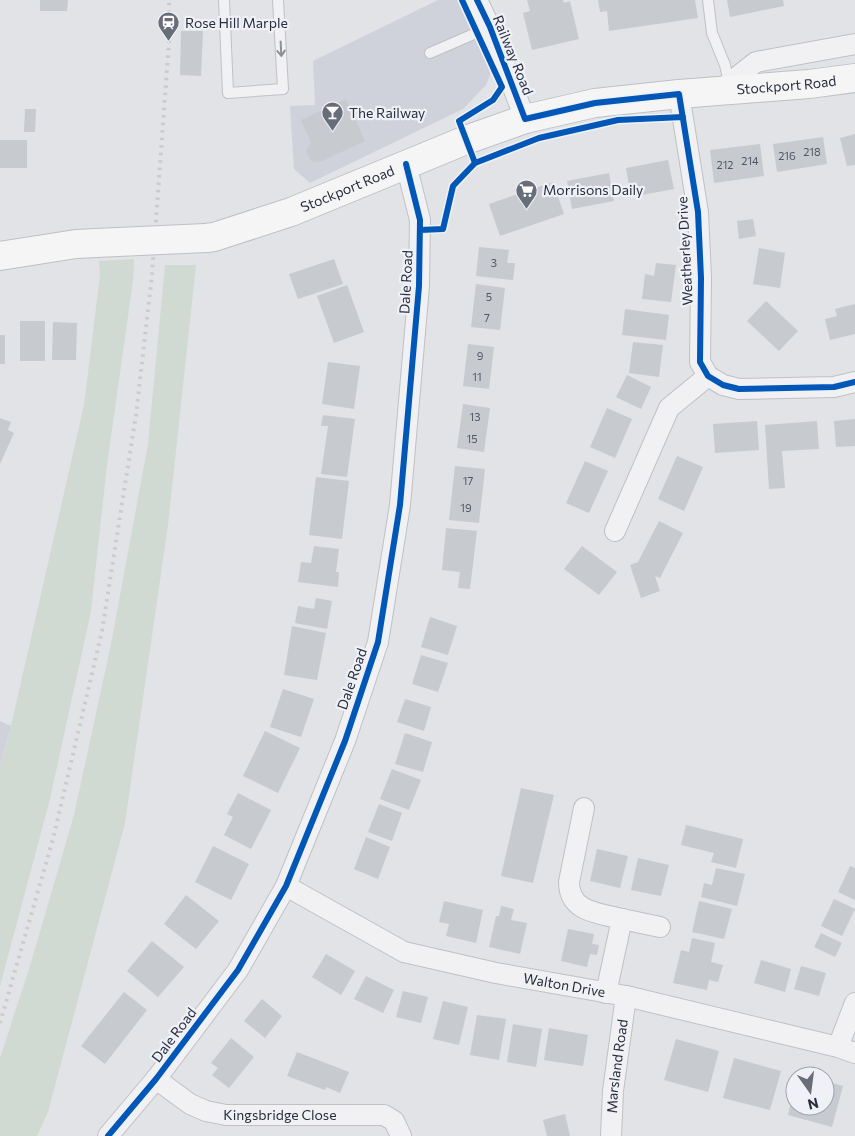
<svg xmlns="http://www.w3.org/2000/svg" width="855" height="1136" font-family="Commissioner,sans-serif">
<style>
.built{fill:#cfd2da}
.green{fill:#d0dad2}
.building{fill:#c7cace}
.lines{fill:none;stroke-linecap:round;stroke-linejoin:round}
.lane-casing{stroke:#bfc1c5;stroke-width:12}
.street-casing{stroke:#bfc1c5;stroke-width:22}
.primary-casing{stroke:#bdc0c5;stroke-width:30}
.lane{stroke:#f1f1f3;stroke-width:10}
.street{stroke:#f1f1f3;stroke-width:20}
.primary{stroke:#f5f5f6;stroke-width:28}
.rail{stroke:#cacbce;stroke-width:4;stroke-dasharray:2.5 5;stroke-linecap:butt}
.primary-bridge-casing{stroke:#bdc0c5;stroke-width:30;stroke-linecap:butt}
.primary-bridge{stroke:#f5f5f6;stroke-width:28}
.cycleway-casing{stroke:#eff1f6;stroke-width:9}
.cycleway{stroke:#0057b8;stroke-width:6}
.oneway{stroke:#8c909a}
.labels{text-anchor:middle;stroke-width:4.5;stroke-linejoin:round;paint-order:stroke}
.number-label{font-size:11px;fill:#515665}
.poi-label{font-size:14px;fill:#272e40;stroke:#eff1f6;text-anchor:start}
.street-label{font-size:14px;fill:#272e40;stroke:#eff1f6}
</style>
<rect width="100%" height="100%" fill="#e1e3e7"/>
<path class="built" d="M438,0H467L494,64L486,85L463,109L310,183L294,169L290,106L315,105L313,61Z
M0,721L11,726L0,766Z"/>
<path class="green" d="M134,259L133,281L107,465L91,611L50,799L0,986V766L11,726L84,405L100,275L99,261Z
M165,265H196L168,525L125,823L48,1112L37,1136H0V1058L30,966L74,815L111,644L148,444Z"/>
<path class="building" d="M40,0H68L67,11H40Z
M527,0H563L564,3L570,1L579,39L532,50L523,13L530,11Z
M598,0H695L698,18L609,31L607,11L600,12Z
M727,0H783L784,6L730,17Z
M181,31H203L201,76L180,75Z
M346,99L365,141L320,162L311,161L306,151L311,142L301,120Z
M25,109H36L35,132H24Z
M855,134V165L847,166L840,138Z
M823,137L827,164L777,172L773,144Z
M0,140H27V168H0Z
M760,144L764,176L714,183L710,150Z
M668,160L674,189L631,197L626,168Z
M609,173L614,201L572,209L567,181Z
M553,182L564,214L500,236L489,204Z
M753,219L756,236L739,239L737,221Z
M479,247L509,250L507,263H515L513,280L476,276Z
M759,248L785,253L780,288L753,284Z
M334,259L343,284L298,299L289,274Z
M656,263L676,265L671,302L642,299L645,274L654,276Z
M476,284L505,288L500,330L471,327Z
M347,285L364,332L334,343L317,296Z
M766,301L798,331L779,351L747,321Z
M855,304V334L830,340L825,319L837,316L835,309Z
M625,309L669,315L666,340L622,335Z
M20,321H45V361H20Z
M53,322L77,323L76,360H52Z
M0,335H5V364H0Z
M633,342L663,345L659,377L629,373Z
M468,344L494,347L489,389L463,386Z
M328,362L360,366L354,409L322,404Z
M627,375L651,387L641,409L616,397Z
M463,404L490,408L484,452L457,448Z
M607,408L632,419L615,458L590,447Z
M323,415L355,419L347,477L321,474L328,426H321Z
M0,418L11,422L8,430L14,433L0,464Z
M855,419V446L836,447L834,421Z
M757,421L759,450L715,453L713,424Z
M817,421L819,449L782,451L785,488L769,489L765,425Z
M677,456L703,467L684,511L658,499Z
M585,461L608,471L589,513L566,503Z
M455,466L485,469L479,523L449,520Z
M316,477L349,481L342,539L309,535Z
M659,521L683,533L660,578L655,576L660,591L641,598L630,565L638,562Z
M446,528L477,531L470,589L458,588L460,572L442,570Z
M314,546L339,549L336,572H339L338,587L298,582L301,562L311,563Z
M582,546L617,572L599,595L564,569Z
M316,598L332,601L327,629L295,623L298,606L314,609Z
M430,617L457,626L448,655L421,647Z
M292,626L326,633L317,680L284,675Z
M421,655L448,663L438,692L412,684Z
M283,689L314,699L301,737L270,727Z
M405,699L431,707L424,731L397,722Z
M265,731L300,748L278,793L243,776Z
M405,733L432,742L423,772L395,764Z
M392,769L421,780L409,810L380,799Z
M521,788L554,795L533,883L501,876Z
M238,793L271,810L251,849L224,835L233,817L227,814Z
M379,804L402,813L392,841L368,832Z
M686,825L743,839L736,868L711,862L714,853L681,845Z
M366,837L390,847L378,879L354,869Z
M213,846L249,864L231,900L195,882Z
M597,849L628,856L620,888L590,881Z
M638,858L669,865L661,896L631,890Z
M850,866L855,868V900L838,892Z
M716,868L745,874L737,906L701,897L704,883L712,885Z
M186,895L219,921L196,949L164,924Z
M834,899L855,909L842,936L821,926Z
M444,901L483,910L476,943L446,936L449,924L439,922Z
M699,901L732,909L724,939L692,932Z
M501,906L514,909L511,920L527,923L520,954L489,947L496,916H499Z
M568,929L594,934L592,944L599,945L597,955L590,954L587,967L561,961Z
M821,933L842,943L835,957L814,947Z
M692,938L715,943L711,962L723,965L718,982L709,980L707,990L673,983L681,950L689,952Z
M152,941L184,967L158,997L127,971Z
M326,954L355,971L341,995L312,977Z
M761,960L791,969L785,992L754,983Z
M801,966L826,973L819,996L794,989Z
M366,976L394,990L383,1013L354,999Z
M403,991L428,997L421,1023L396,1017Z
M124,992L147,1010L105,1064L81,1046Z
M262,999L282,1016L265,1038L244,1021Z
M443,1001L468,1007L459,1045L433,1039Z
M477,1015L506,1019L499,1060L470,1055Z
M513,1024L542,1029L536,1067L507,1062Z
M549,1028L588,1035L583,1066L544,1060Z
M231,1038L254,1057L229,1088L212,1075L218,1068L211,1063Z
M676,1039L719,1051L708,1092L664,1080Z
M297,1052L349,1072L340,1093L326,1087L325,1090L287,1076Z
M734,1058L781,1071L770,1110L723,1098Z
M825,1081L843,1086L832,1127L788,1115L794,1090L795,1106H825Z
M565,1114L570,1136H547L543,1120Z"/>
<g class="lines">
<defs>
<path id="lane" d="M224,0L228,93L283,89L278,0
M708,0L712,33L725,65L729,83
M430,53L490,27"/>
<g id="street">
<path d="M477,0L490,27L525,119"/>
<path d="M718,92L756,62L855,44"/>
<path d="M679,94L698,212L701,278L700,362L708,376L723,385L739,389L834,387L855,382"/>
<path d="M615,531L669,408L708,376"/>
<path d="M584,808L569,882C569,912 598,913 622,919L606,993"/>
<path id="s1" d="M286,886L404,952L496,973L626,996L838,1047L855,1053"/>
<path d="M622,919L660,927"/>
<path d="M838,1047L855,1003"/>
<path id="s2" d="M156,1079L190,1104L206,1111L226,1115H384L394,1121L401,1136"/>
<path d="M108,1136L156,1079L238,970L286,886L345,741L378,642L400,505L419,286L420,220L406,164"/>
<path id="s3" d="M611,1136L613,1091L626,996"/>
</g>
<g id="primary">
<path id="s4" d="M206,238L214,237L291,212L466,140L525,119L595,103L679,94L809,84L855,78"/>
<path d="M0,256L76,244L96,243"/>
</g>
</defs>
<use href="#lane" class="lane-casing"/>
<use href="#street" class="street-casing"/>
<use href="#primary" class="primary-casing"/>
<use href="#lane" class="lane"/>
<use href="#street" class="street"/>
<use href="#primary" class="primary"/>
<path class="rail" d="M0,1023L53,839L102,631L136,415L152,275L169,42V0"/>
<defs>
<path id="primary-bridge" d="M96,243L206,238"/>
</defs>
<use href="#primary-bridge" class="primary-bridge-casing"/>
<use href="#primary-bridge" class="primary-bridge"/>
<defs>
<path id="cycleway" d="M462,0L502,87L493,100L459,121L475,163
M477,0L490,27L525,119L595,103L679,94L698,212L701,278L700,362L708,376L723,385L739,389L834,387L855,382
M420,230L443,229L453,186L475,163L539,138L618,120L683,117
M108,1136L156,1079L238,970L286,886L345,741L378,642L400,505L419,286L420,220L406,164"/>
</defs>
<use href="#cycleway" class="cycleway-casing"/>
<use href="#cycleway" class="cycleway"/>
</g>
<defs><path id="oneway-shaft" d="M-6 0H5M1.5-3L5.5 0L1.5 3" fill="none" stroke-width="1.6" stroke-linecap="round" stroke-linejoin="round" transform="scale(1.25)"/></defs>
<use class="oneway" href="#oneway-shaft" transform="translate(281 49) rotate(87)"/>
<defs>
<symbol id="station-pin" viewBox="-11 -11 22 30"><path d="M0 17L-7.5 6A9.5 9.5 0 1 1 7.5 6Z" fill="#686d7a" stroke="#eff1f6"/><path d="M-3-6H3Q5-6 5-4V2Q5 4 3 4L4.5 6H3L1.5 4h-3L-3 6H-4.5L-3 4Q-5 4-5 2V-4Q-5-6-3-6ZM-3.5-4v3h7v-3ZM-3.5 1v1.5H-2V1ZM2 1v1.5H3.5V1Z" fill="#fff"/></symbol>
<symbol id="bar-pin" viewBox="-11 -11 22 30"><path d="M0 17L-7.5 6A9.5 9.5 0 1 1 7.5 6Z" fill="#686d7a" stroke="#eff1f6"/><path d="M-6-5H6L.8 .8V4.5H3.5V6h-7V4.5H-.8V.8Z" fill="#fff"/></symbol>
<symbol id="supermarket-pin" viewBox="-11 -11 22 30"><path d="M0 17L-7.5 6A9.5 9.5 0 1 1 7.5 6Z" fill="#686d7a" stroke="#eff1f6"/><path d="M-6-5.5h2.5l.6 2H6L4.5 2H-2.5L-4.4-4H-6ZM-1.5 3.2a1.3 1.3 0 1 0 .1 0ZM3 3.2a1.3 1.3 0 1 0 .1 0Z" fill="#fff"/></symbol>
</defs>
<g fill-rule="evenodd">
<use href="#station-pin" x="156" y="10" width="25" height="34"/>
<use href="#bar-pin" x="320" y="100" width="25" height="34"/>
<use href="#supermarket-pin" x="514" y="178" width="25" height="34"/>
</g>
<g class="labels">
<g class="number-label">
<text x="812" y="156">218</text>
<text x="787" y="160">216</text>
<text x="750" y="165">214</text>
<text x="725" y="169">212</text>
<text x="494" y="267">3</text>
<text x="489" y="301">5</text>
<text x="487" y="322">7</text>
<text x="480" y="360">9</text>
<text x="477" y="381">11</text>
<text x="475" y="421">13</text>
<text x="472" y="443">15</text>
<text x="468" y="485">17</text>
<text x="466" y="512">19</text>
</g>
<g class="poi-label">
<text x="185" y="28">Rose Hill Marple</text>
<text x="349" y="118">The Railway</text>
<text x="543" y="195">Morrisons Daily</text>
</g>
<g class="street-label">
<text transform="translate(513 55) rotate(68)" y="5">Railway Road</text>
<text dy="5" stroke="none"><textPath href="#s4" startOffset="605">Stockport Road</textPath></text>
<text dy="5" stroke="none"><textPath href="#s4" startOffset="150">Stockport Road</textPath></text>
<text transform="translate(685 251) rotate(-93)" y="5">Weatherley Drive</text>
<text transform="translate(406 282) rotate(-87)" y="5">Dale Road</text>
<text transform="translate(352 679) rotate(-71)" y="5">Dale Road</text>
<text dy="5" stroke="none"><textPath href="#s1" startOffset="299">Walton Drive</textPath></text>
<text transform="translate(174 1035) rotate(-53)" y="5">Dale Road</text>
<text dy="5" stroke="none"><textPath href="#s3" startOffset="70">Marsland Road</textPath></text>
<text dy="5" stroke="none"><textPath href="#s2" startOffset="134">Kingsbridge Close</textPath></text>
</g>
</g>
<g transform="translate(810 1091) rotate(166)"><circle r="24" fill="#eff1f6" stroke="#9fa3ad"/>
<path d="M0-4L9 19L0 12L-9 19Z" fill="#686d7a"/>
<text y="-8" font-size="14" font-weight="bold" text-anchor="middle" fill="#272e40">N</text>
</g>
</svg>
